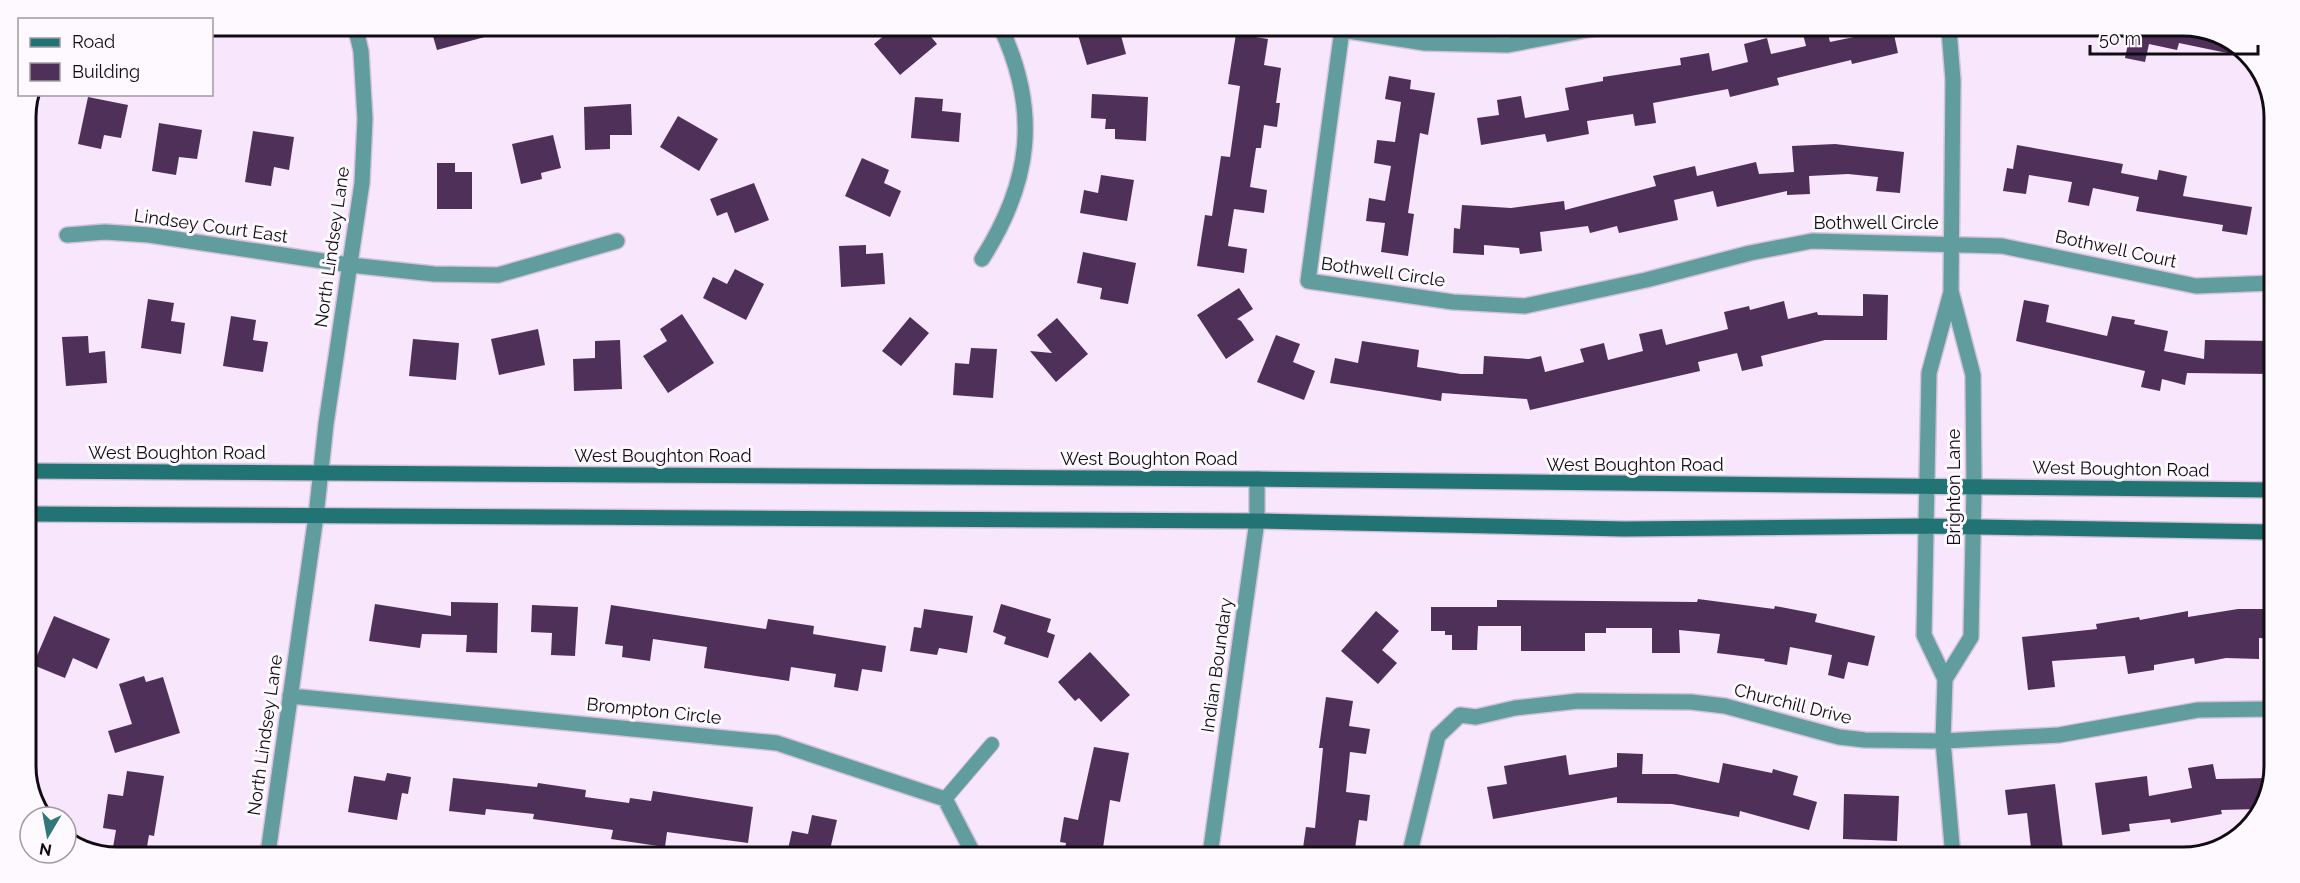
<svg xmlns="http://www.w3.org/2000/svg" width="2300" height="883" font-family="Raleway,sans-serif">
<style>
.building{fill:#4f3059}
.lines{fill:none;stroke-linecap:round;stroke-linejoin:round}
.lane-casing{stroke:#d3c3d8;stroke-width:16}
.street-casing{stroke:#d3c3d8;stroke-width:18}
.secondary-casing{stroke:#d3c3d8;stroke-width:18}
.lane{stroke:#619d9e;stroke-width:14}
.street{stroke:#619d9e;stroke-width:15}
.secondary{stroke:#227374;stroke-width:15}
.labels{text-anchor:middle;stroke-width:6;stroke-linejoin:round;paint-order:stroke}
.street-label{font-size:18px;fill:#110c13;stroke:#fdf9fe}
.rim{fill:none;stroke:#110c13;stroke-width:3}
</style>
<rect width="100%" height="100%" fill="#f8e6fd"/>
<path class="building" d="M430,26H503V32L437,50Z
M894,27H902L910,37L923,27L937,44L900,75L874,44Z
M1076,28H1119L1126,54L1087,65Z
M1802,30H1827L1830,42L1868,34L1867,30H1893L1898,53L1852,64L1851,60L1777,78L1779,85L1730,97L1728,89L1653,103L1656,123L1635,126L1633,114L1587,121L1589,134L1547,142L1545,134L1481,145L1477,118L1499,115L1497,100L1521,96L1525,118L1569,110L1565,88L1603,81V77L1681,65L1680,58L1709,53L1712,71L1748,62L1744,44L1767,38L1771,54L1806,46Z
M2124,30H2213L2251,58L2179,43L2177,50L2149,44L2145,62L2125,58L2129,39L2123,38Z
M1236,34L1268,39L1264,65L1281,68L1276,103H1280L1277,127L1264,125L1261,148H1256L1250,187L1267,190L1264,213L1234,209L1228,246L1247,249L1244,273L1197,266L1205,215L1212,216L1221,156L1230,157L1240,86L1228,84Z
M1389,76L1411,80L1410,89L1435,93L1428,135L1420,133L1408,213L1414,214L1408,256L1381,252L1385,223L1366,221L1369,198L1385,201L1391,166L1374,163L1377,140L1395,142L1401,102L1385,99Z
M1092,94L1148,97L1146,141L1115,139V129H1105L1106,119L1091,118Z
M88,97L128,105L121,138L104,135L101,149L78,144Z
M915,97L943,99L942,111L961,113L959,142L911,138Z
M631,104L632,135H610V149L585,150L584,107Z
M678,116L718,139L699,171L660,147Z
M159,123L202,130L197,159L179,157L176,175L152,171Z
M253,131L294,137L289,170L274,167L271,186L245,182Z
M553,135L561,168L541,173L542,179L521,184L512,144Z
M1835,144L1904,152L1900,193L1876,191L1878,177L1848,174L1809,176L1810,194L1787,195V191L1717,207L1713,191L1674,200L1678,220L1619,233L1617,226L1590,233L1588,226L1540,232L1542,251L1520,254L1519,248L1484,245V255L1453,253L1454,228L1460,229L1462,205L1511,208L1564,201L1565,210L1656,186L1653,176L1695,166L1697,176L1756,162L1759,174L1794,172L1792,146Z
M2017,145L2123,164L2121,173L2157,180L2159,170L2187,176L2183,196L2252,207L2247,235L2222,231L2223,225L2136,211L2139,197L2093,188L2089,206L2068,202L2072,182L2029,175L2026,194L2003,191L2007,168L2013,169Z
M862,158L889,170L884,183L901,191L890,217L845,196Z
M437,163H455V172H472V209H437Z
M1101,175L1134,180L1127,221L1080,213L1084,190L1098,193Z
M754,183L769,220L735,233L727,212L717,216L710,199Z
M866,245V254L883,253L885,284L841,287L839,246Z
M1083,252L1136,263L1128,304L1100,299L1102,288L1077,283Z
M735,269L764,284L746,320L703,298L713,277L727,284Z
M1239,288L1253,309L1237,319L1241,321L1254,340L1226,359L1197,315Z
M1863,294L1888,295L1887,340H1825L1761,356L1763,366L1742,371L1737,353L1698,362L1700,371L1530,410L1527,399L1442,393L1441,401L1330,383L1335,358L1358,363L1362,341L1419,350L1417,367L1461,374H1483L1484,356L1529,359L1541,356L1545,372L1584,362L1580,349L1604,343L1608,360L1643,351L1639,334L1662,329L1666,345L1728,329L1724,312L1749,306L1750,310L1784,301L1788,319L1817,312L1818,315L1863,316Z
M148,299L174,303L171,321L185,323L181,354L141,348Z
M2024,300L2049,305L2046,322L2107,336L2112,316L2135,320L2134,324L2168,331L2164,351L2204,359L2205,340L2273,341L2272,374L2187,373L2185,385L2162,379L2160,391L2141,387L2145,371L2016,341Z
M682,314L714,363L668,393L643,356L667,341L660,329Z
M231,316L256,320L253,340L268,342L263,372L223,366Z
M910,317L929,333L901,366L882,351Z
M1057,318L1088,354L1056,382L1030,351L1052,353L1037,335Z
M538,329L545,365L499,375L491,339Z
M1276,335L1300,344L1293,362L1315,371L1304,400L1257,382Z
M88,336L89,353L105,351L107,383L66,386L62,337Z
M413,339L459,343L456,380L409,376Z
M620,340L622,389L574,391L573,359L595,358V341Z
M971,348L997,349L993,398L953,395L955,363L969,364Z
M1698,599L1774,609L1775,606L1817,614L1815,622L1875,636L1868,666L1848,662L1844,679L1828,675L1832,655L1790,647L1787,665L1764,661L1765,659L1717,653L1720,634L1679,630L1680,653H1652V628H1606V633H1585V651H1521V626H1478L1477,650H1452V635H1445V631H1431V607H1497V600L1697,602Z
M451,602L498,603L497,653L466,652L467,635L422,634L420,648L369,641L375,604L451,616Z
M1001,604L1051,619L1047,632L1055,635L1048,658L1004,644L1006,637L993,632Z
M532,605L578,607L575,656L551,655L552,633L531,632Z
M611,605L766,629L768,619L814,626L813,634L886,646L882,672L862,669L858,691L834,687L836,674L791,667L789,681L704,668L707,647L653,639L650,661L622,657L623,646L605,644Z
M924,609L973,616L967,653L939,648L937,655L910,651L914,627L921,628Z
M2238,609H2271V639L2259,638V659L2226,658L2195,664L2194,658L2154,665V670L2128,674L2125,656L2052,661L2055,687L2028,690L2022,637L2097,629L2096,624L2139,617L2140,620L2188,611V617Z
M1376,611L1399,631L1382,650L1397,663L1378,684L1341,651Z
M54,616L110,639L97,669L73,658L65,678L33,665Z
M1090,652L1130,695L1101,722L1079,698L1075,701L1058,682Z
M144,676L146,682L163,677L180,733L115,753L108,731L132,724L119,684Z
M1326,697L1353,701L1349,726L1370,729L1366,754L1350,752L1346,792L1370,795L1367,821L1359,820L1354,856L1302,855L1306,827L1315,828L1323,748H1319Z
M1094,747L1129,753L1120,802L1110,800L1102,855H1064L1066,843L1060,842L1064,817L1078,820Z
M1617,753L1643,754L1642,774H1676L1719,783L1723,763L1772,773L1773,769L1798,776L1793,795L1817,802L1809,830L1740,811L1739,817L1672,804L1617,803V797L1493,819L1487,787L1507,784L1504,766L1566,755L1569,775L1617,767Z
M2213,764L2216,779L2270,778V796L2259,809L2221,810L2222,814L2171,823L2170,819L2129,824L2130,831L2102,835L2095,783L2147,776L2149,796L2192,788L2188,768Z
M127,771L164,776L154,836L149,835L146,853H112L116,830L103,828L108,794L123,796Z
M387,773L411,777L408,794L402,793L397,820L348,812L354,776L385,781Z
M453,778L537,787L538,783L586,790L585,797L629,803L630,798L651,801L653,791L753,807L748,843L667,832L665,847L611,839L613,830L533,819L534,814L486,809L485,815L449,811Z
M2055,784L2064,857H2032L2027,813L2008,815L2005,790Z
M1844,794L1899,796L1897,841L1843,839Z
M812,815L837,820L829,854H787L792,831L808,834Z"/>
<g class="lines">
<defs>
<path id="lane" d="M945,799L992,744"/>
<path id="street" d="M1592,29L1508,45L1425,43L1342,30L1308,281L1453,302L1525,306L1646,280L1750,253L1812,241L2002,246L2196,286L2273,283
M67,235L105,232L149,235L350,265L434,274L498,275L617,241
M982,259C1031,182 1040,112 1001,28
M1951,292L1929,373L1924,635L1945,679L1943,741L1953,857
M1945,679L1971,637L1974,486L1973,375L1951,291L1953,80L1949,30
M290,696L777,743L945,799L974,855
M268,853L316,516L326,424L362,183L365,119L361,51L355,26
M1210,855L1257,521V479
M1409,856L1438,736L1460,715L1476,717L1515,708L1578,701L1691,702L1725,706L1839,737L1865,740L1943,741L2059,735L2198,710L2270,709"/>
<path id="secondary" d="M26,471L1257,479L2272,490
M26,514L1257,521L1624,529L1925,526L2271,532"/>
</defs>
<use href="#lane" class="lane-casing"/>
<use href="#street" class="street-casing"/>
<use href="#secondary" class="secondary-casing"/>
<use href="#lane" class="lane"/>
<use href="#street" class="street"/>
<use href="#secondary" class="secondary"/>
</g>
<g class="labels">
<g class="street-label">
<text x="1876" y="229">Bothwell Circle</text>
<text transform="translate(211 226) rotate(8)" y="6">Lindsey Court East</text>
<text transform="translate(332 247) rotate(-82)" y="6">North Lindsey Lane</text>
<text transform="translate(2116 249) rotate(12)" y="6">Bothwell Court</text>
<text transform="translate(1383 272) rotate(8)" y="6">Bothwell Circle</text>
<text x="177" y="459">West Boughton Road</text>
<text x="663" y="462">West Boughton Road</text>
<text x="1149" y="465">West Boughton Road</text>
<text x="1635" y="471">West Boughton Road</text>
<text transform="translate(2121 469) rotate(1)" y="6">West Boughton Road</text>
<text transform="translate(1954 487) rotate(-90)" y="6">Brighton Lane</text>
<text transform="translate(1217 665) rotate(-82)" y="6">Indian Boundary</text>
<text transform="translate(1793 704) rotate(14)" y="6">Churchill Drive</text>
<text transform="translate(654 711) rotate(6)" y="6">Brompton Circle</text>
<text transform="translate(265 735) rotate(-82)" y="6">North Lindsey Lane</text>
</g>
</g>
<path d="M0 0H2300V883H0ZM117 36H2183A81 81 0 0 1 2264 117V766A81 81 0 0 1 2183 847H117A81 81 0 0 1 36 766V117A81 81 0 0 1 117 36Z" fill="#fdf9fe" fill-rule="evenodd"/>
<path class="rim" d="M117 36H2183A81 81 0 0 1 2264 117V766A81 81 0 0 1 2183 847H117A81 81 0 0 1 36 766V117A81 81 0 0 1 117 36Z"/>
<rect x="18" y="18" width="195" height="78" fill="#fdf9fe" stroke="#9f9aa0" stroke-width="1.5"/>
<rect x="30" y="38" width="30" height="9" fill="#227374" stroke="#9f9aa0" stroke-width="1.5"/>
<text x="72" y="48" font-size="18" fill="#110c13">Road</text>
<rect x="30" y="63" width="30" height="18" fill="#4f3059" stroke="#9f9aa0" stroke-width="1.5"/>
<text x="72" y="78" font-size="18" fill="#110c13">Building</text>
<g transform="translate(48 835) rotate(190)"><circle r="28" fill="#fdf9fe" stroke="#9f9aa0" stroke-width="1.5"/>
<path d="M0-4.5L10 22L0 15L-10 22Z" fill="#2f797b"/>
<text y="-9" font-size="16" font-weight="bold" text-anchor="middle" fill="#110c13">N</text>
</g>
<path d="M2090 45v9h168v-9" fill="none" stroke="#110c13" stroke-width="3"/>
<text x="2099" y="45" font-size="18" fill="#110c13" stroke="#fdf9fe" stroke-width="4.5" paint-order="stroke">50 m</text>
</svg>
